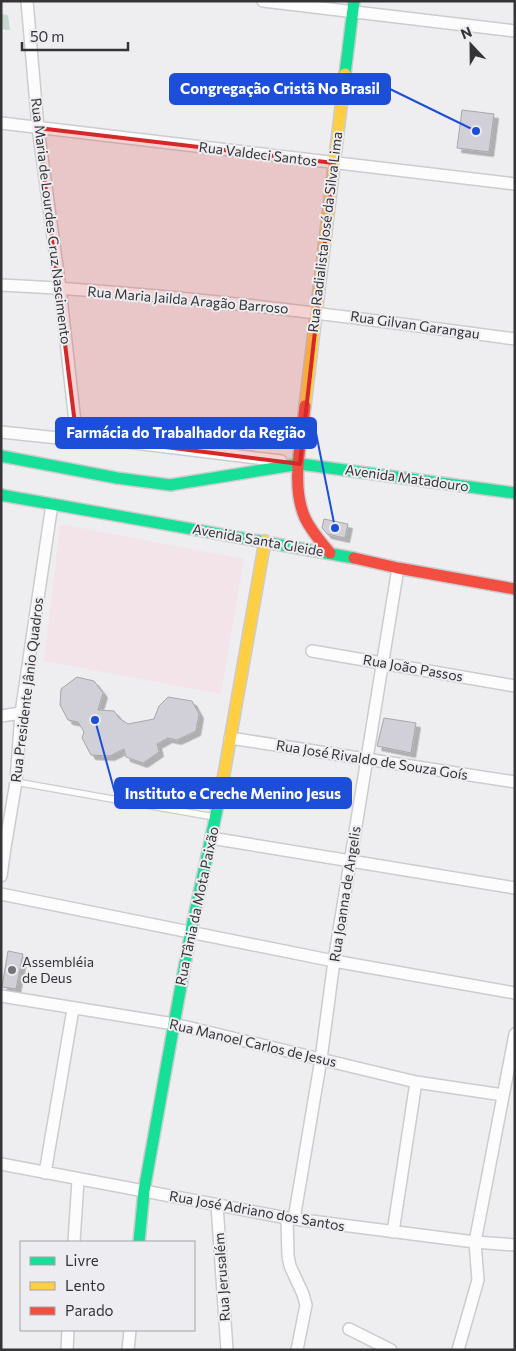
<svg xmlns="http://www.w3.org/2000/svg" width="516" height="1351" font-family="Commissioner,sans-serif">
<style>
.education{fill:#f2e4e9}
.grass{fill:url(#grass-tufts)}
.building{fill:#d1d0d9;stroke:#a7a7a9;filter:url(#shadow)}
.lines{fill:none;stroke-linecap:round;stroke-linejoin:round}
.lane-casing{stroke:#ccccce;stroke-width:8}
.street-casing{stroke:#ccccce;stroke-width:14}
.fast-casing{stroke:#ccccce;stroke-width:14}
.slow-casing{stroke:#ccccce;stroke-width:14}
.jam-casing{stroke:#ccccce;stroke-width:14}
.lane{stroke:#fcfcfd;stroke-width:5.5}
.street{stroke:#fcfcfd;stroke-width:11}
.fast{stroke:#16e098;stroke-width:11}
.slow{stroke:#ffcf43;stroke-width:11}
.jam{stroke:#f24e42;stroke-width:11}
.marked{fill:#d62828;fill-opacity:0.2;stroke:#d62828;stroke-width:4;stroke-linejoin:round}
.poi-dot{fill:#757577;stroke:#ededf1;stroke-width:2}
.labels{text-anchor:middle;stroke-width:4;stroke-linejoin:round;paint-order:stroke}
.street-label{font-size:14px;fill:#343436;stroke:#ededf1}
.poi-label{font-size:14px;fill:#343436;stroke:#ededf1;text-anchor:start}
.leader{fill:none;stroke:#1d4ed8;stroke-width:2}
.callout-dot{fill:#1d4ed8;stroke:#ededf1;stroke-width:2}
.callout{fill:#1d4ed8;stroke:#1d4ed8;stroke-width:2}
.callout-label{font-size:15px;text-anchor:middle;font-weight:bold;fill:#fff}
</style>
<defs>
<pattern id="grass-tufts" width="24" height="20" patternUnits="userSpaceOnUse" patternTransform="scale(1.25)"><rect width="24" height="20" fill="#c6dbd0"/><path d="M3 7l-1-3M5 7V3M7 7l1-3M15 17l-1-3M17 17v-4M19 17l1-3" fill="none" stroke="#abbdb3"/></pattern>
<filter id="shadow"><feDropShadow dx="4.5" dy="4.5" stdDeviation="0" flood-color="#0004"/></filter>
</defs>
<rect width="100%" height="100%" fill="#eeeef0"/>
<path class="education" d="M60,524L244,559L221,694L44,661Z"/>
<path class="grass" d="M1,14L8,15L10,30L1,29Z"/>
<path class="building" d="M462,110L494,114L489,152L457,148Z
M324,519L348,524L345,538L327,534L322,528Z
M77,677L94,681L103,693L98,710L114,711L119,718L128,724L154,719L159,706L168,697L192,701L199,714L196,731L177,740L168,738L157,744L159,752L143,763L126,757L124,749L110,756L91,755L82,738L84,732L78,722L68,720L60,705L61,689Z
M384,718L416,723L411,753L377,746Z
M8,951L23,954L16,989L2,987Z"/>
<g class="lines">
<defs>
<path id="lane" d="M16,782L214,817"/>
<path id="street" d="M27,1L38,128L60,288L77,440
M263,1L515,31
M1,123L515,184
M1,285C173,293 344,316 515,339
M1,432L77,440L102,439L281,461
M312,651L515,686
M1,716L21,713
M230,738L515,782
M211,838L515,888
M1,876L5,847L16,782L21,713L52,504
M1,894L334,961L515,993
M1,996L174,1024L416,1082L503,1095
M1,1164L287,1218L475,1242L515,1245
M45,1173L73,1009
M217,1205L227,1350
M287,1218L288,1256L290,1266L303,1294L306,1305L297,1350
M294,1219L321,1059L334,961L398,568
M393,1232L416,1082
M74,1242L78,1180
M349,1329L391,1350
M67,1350L68,1330
M128,1350L130,1330
M458,1350L478,1280L475,1242L515,1034"/>
<path id="fast" d="M345,74L354,1
M1,456L117,478L170,485L300,464L515,493
M1,495L354,558
M139,1242L144,1191L174,1024L191,931L221,791"/>
<path id="slow" d="M305,406L345,74
M221,791L265,541"/>
<path id="jam" d="M305,406C302,441 290,484 305,518C311,531 321,542 330,553
M354,558L398,568L515,589"/>
</defs>
<use href="#lane" class="lane-casing"/>
<use href="#street" class="street-casing"/>
<use href="#fast" class="fast-casing"/>
<use href="#slow" class="slow-casing"/>
<use href="#jam" class="jam-casing"/>
<use href="#lane" class="lane"/>
<use href="#street" class="street"/>
<use href="#fast" class="fast"/>
<use href="#slow" class="slow"/>
<use href="#jam" class="jam"/>
</g>
<path class="marked" d="M38,128L334,163L300,464L102,439L77,440Z"/>
<circle class="poi-dot" cx="12" cy="970" r="5"/>
<g class="labels">
<g class="street-label">
<text transform="translate(258 154) rotate(7)" y="5">Rua Valdeci Santos</text>
<text transform="translate(51 221) rotate(83)" y="5">Rua Maria de Lourdes Cruz Nascimento</text>
<text transform="translate(325 232) rotate(-83)" y="5">Rua Radialista José da Silva Lima</text>
<text transform="translate(188 300) rotate(5)" y="5">Rua Maria Jailda Aragão Barroso</text>
<text transform="translate(415 325) rotate(8)" y="5">Rua Gilvan Garangau</text>
<text transform="translate(407 478) rotate(8)" y="5">Avenida Matadouro</text>
<text transform="translate(258 540) rotate(10)" y="5">Avenida Santa Gleide</text>
<text transform="translate(413 668) rotate(10)" y="5">Rua João Passos</text>
<text transform="translate(27 690) rotate(-83)" y="5">Rua Presidente Jânio Quadros</text>
<text transform="translate(372 760) rotate(9)" y="5">Rua José Rivaldo de Souza Goís</text>
<text transform="translate(345 894) rotate(-81)" y="5">Rua Joanna de Angelis</text>
<text transform="translate(197 906) rotate(-78)" y="5">Rua Tânia da Mota Paixão</text>
<text transform="translate(253 1043) rotate(13)" y="5">Rua Manoel Carlos de Jesus</text>
<text transform="translate(257 1211) rotate(10)" y="5">Rua José Adriano dos Santos</text>
<text transform="translate(222 1277) rotate(-94)" y="5">Rua Jerusalém</text>
</g>
<g class="poi-label">
<text x="22" y="967">Assembléia<tspan x="22" dy="16">de Deus</tspan></text>
</g>
</g>
<path class="leader" d="M476 131L390 89M335 528L316 433M95 720L115 793"/>
<g class="callout-dot">
<circle cx="476" cy="131" r="5"/>
<circle cx="335" cy="528" r="5"/>
<circle cx="95" cy="720" r="5"/>
</g>
<g class="callout">
<rect x="170" y="74" width="220" height="30" rx="5"/>
<rect x="56" y="418" width="260" height="30" rx="5"/>
<rect x="115" y="778" width="236" height="30" rx="5"/>
</g>
<g class="callout-label">
<text x="280" y="94">Congregação Cristã No Brasil</text>
<text x="186" y="438">Farmácia do Trabalhador da Região</text>
<text x="233" y="799">Instituto e Creche Menino Jesus</text>
</g>
<rect width="516" height="1351" fill="none" stroke="#343436" stroke-width="5"/>
<rect x="20" y="1241" width="175" height="90" fill="#ededf1" stroke="#a3a3a6"/>
<rect x="30" y="1257" width="25" height="8" fill="#16e098" stroke="#a3a3a6"/>
<text x="65" y="1266" font-size="15" fill="#343436">Livre</text>
<rect x="30" y="1282" width="25" height="8" fill="#ffcf43" stroke="#a3a3a6"/>
<text x="65" y="1291" font-size="15" fill="#343436">Lento</text>
<rect x="30" y="1307" width="25" height="8" fill="#f24e42" stroke="#a3a3a6"/>
<text x="65" y="1316" font-size="15" fill="#343436">Parado</text>
<g transform="translate(471 45) rotate(338)" stroke="#ededf1" stroke-width="4" paint-order="stroke">
<path d="M0-4L9 19L0 12L-9 19Z" fill="#343436"/>
<text y="-8" font-size="14" font-weight="bold" text-anchor="middle" fill="#343436">N</text>
</g>
<path d="M22 42v8h106v-8" fill="none" stroke="#343436" stroke-width="2.5"/>
<text x="30" y="42" font-size="15" fill="#343436" stroke="#ededf1" stroke-width="4" paint-order="stroke">50 m</text>
</svg>
